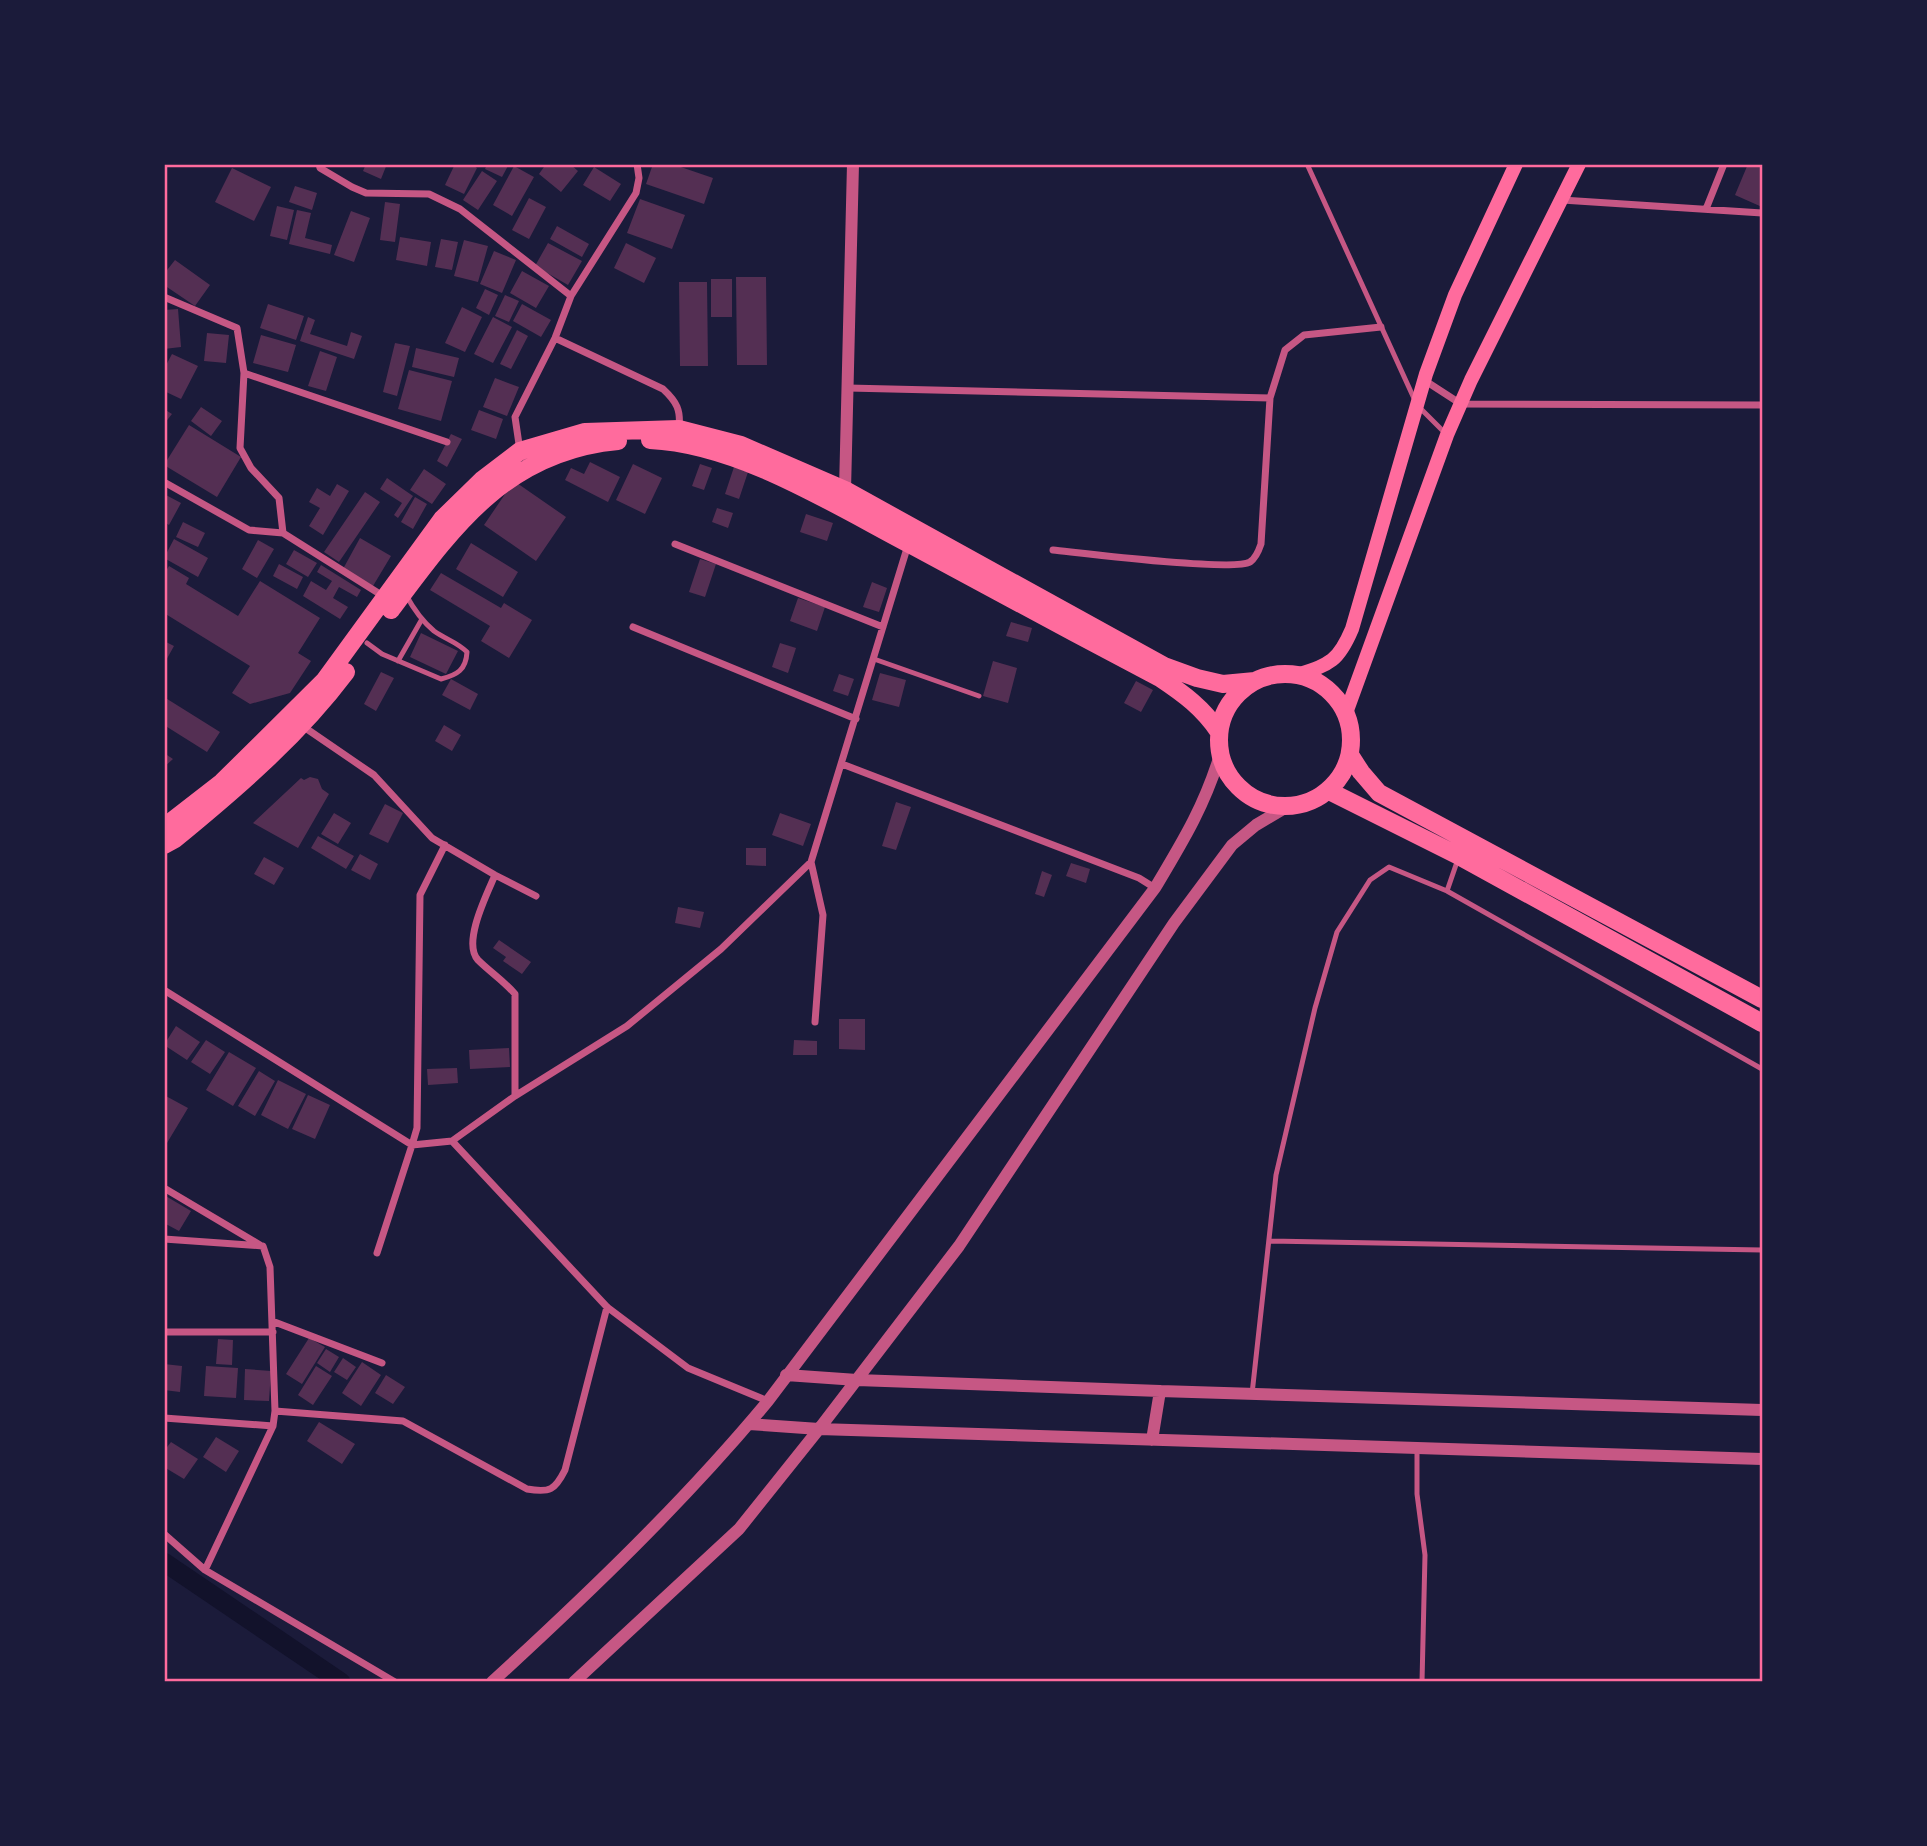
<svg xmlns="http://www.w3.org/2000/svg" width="1927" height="1846" font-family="'Fira Sans',sans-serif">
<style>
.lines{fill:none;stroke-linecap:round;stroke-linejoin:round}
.canal{stroke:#12122b;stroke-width:19}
.building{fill:#542f53}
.service{stroke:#c65784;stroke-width:5}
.minor{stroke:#c65784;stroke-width:7}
.tertiary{stroke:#c65784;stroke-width:12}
.secondary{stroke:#ff6b9d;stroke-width:14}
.primary{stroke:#ff6b9d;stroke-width:18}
.neatline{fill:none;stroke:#ff6b9d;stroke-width:2.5}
</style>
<rect width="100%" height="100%" fill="#1b1b3a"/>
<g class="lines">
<path class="canal" d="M164,1562L341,1682"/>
</g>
<path class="building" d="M366,164H387L381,179L363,171Z
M455,164H471L477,168L464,194L445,185Z
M487,164H509L502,177L485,169Z
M546,164H570L578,171L561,192L539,174Z
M653,164H672L713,178L704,204L646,184Z
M1748,164H1762V207L1735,195Z
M514,166L534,177L512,216L493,205Z
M594,167L621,184L610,201L583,185Z
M232,168L271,187L254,221L215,202Z
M482,171L497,181L478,210L463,200Z
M295,186L317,193L312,210L289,202Z
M529,198L546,207L529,239L512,230Z
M640,199L685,215L672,249L627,233Z
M385,202L400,204L395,242L380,240Z
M277,206L294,210L287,240L270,236Z
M297,210L311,213L305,238L332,245L330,254L289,244Z
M351,211L370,218L354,262L334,255Z
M557,226L589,244L582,257L550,239Z
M400,237L431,242L427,266L396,260Z
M441,239L458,242L452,270L435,267Z
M464,240L488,246L478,282L454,276Z
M548,243L582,261L568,285L535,266Z
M626,243L656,258L644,283L614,268Z
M494,251L516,260L502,293L480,284Z
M175,260L210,285L195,306L164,285V274Z
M522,271L549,286L536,308L510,293Z
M736,277H766L767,365H737Z
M711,279H732V317H711Z
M679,282H707L708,366H680Z
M485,289L498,295L489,315L476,308Z
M505,295L519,301L509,322L495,316Z
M268,304L304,316L296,340L260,328Z
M522,304L551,320L541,337L513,321Z
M462,307L482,317L465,352L445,343Z
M178,309L181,347L164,349V310Z
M308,317L315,320L310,334L347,346L351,332L362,336L354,359L300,341Z
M493,317L512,327L493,363L474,354Z
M517,330L528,336L511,369L500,364Z
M207,333L229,335L226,363L204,361Z
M261,335L296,345L288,372L253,363Z
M395,343L410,346L397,396L383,392Z
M416,348L459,358L454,377L412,367Z
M320,351L337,357L326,391L308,386Z
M172,354L198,366L181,399L164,391V369Z
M409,370L452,381L441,421L398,409Z
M495,378L519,387L507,416L483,407Z
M201,407L222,421L211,436L191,421Z
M164,409L172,414L164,424Z
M479,410L503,419L496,439L471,430Z
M189,425L241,457L217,497L164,465Z
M451,434L462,439L447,467L437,461Z
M590,462L620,477L608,502L565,480L571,468L584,474Z
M633,464L662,478L645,514L616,500Z
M700,464L712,468L704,490L692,486Z
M734,467L748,472L739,499L725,494Z
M424,469L446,484L432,504L410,490Z
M387,478L413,496L398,518L394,515L402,503L380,489Z
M514,481L566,517L536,561L484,525Z
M337,484L349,491L323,535L309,526L320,508L309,502L317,488L330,496Z
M365,492L380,502L339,562L324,552Z
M164,494L181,503L169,525L164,522Z
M415,497L427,504L413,529L401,522Z
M717,508L733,513L728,528L712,522Z
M806,514L833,523L827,541L800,532Z
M183,522L205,533L198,547L176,537Z
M360,538L391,556L373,586L343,569Z
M174,539L208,558L198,577L164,558Z
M258,540L274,549L257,578L242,569Z
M471,543L518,572L503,597L456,569Z
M294,550L317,563L308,577L286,564Z
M700,559L716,564L705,597L689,592Z
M279,564L303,577L297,589L273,576Z
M321,565L361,590L357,597L339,587L333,598L348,607L340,619L303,596L311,581L326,590L332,581L317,572Z
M169,566L189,578L186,584L238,616L260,581L320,618L298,653L311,661L290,693L250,704L232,693L250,666L164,613V574Z
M441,573L501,608L504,603L532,620L509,658L481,641L490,626L430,590Z
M872,582L887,588L879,612L863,607Z
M798,598L825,607L817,631L790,621Z
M1011,622L1032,628L1028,642L1006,636Z
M421,633L458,651L446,674L410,657Z
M164,641L174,646L164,664Z
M780,643L796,648L788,673L772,667Z
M993,661L1017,668L1008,703L983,696Z
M381,672L394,678L376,711L364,704Z
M880,673L906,680L899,707L872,700Z
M839,674L854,679L848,696L833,691Z
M451,679L478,694L470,710L442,695Z
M1136,681L1153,690L1141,712L1124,703Z
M164,697L220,732L207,752L164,725Z
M444,725L461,735L452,751L435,741Z
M164,753L173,759L164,767Z
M310,777L318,779L322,789L329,794L298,848L253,823L301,778L304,780Z
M896,802L911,807L896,850L882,846Z
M385,804L403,813L388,843L369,834Z
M334,813L351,823L338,844L321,834Z
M780,813L811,824L803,846L772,835Z
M318,836L354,856L346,869L311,848Z
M746,848H766V866L746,865Z
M360,854L378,864L370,880L351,870Z
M264,857L284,868L274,885L254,874Z
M1071,863L1090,869L1086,883L1066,876Z
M1042,871L1052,875L1044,897L1035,894Z
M678,907L704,912L700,928L675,923Z
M499,940L531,962L522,974L503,961L506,957L493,948Z
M839,1019H865V1050L839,1049Z
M176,1026L200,1042L187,1060L164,1045Z
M206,1040L225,1052L210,1074L191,1062Z
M794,1040L817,1041V1055H793Z
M509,1048L510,1067L470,1069L469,1050Z
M229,1052L256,1068L233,1106L206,1090Z
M457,1068L458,1083L428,1085L427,1069Z
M259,1071L275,1081L255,1116L238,1106Z
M278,1080L306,1094L288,1129L261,1115Z
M164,1095L188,1108L164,1148Z
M308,1095L330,1105L315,1139L292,1129Z
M164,1195L191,1211L179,1231L164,1223Z
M309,1338L325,1347L302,1384L286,1374Z
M218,1339L233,1340L232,1365L216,1364Z
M326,1349L339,1357L330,1372L317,1363Z
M343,1358L356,1367L347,1380L334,1372Z
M362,1362L381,1375L361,1406L342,1393Z
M164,1364L182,1366L180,1392L164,1390Z
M206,1366L238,1368L236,1398L204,1396Z
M316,1366L332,1376L313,1405L298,1395Z
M245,1369L271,1371L269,1401L244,1400Z
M386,1375L405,1387L393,1404L375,1393Z
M319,1422L355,1444L342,1464L307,1441Z
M216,1437L239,1451L226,1472L203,1457Z
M171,1442L198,1459L184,1479L164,1467V1451Z"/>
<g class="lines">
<path class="service" d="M1307,164L1417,405L1445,433
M367,643L382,654L441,679C457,675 466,670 467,652C457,642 445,639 434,631C422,621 413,608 406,595
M874,659L979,696
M398,661L422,619
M1458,859L1447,891L1762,1069
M1269,1241L1762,1250
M1252,1394L1276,1175L1315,1008L1337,932L1370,880L1389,867L1447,891
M1417,1449V1494L1425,1555L1422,1682"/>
<path class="minor" d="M319,164L320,168L352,187L366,193L429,194L460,209L571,296
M1562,200L1762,213
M1706,209L1724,164
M164,297L237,328L244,373L447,442
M555,338L663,389C677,402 681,410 679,429
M244,373L240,448L251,468L279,498L283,533
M1424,380L1461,404L1762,405
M848,388L1270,398L1285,350L1304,335L1381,327
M531,466L520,451L515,417L555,338L571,296L636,193L639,178L637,164
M164,482L249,530L283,533L383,596
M675,544L883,627
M1053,550C1082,553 1233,572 1250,562C1256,558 1259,550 1261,544L1270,398
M633,627L856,719
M301,725L374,775L432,838L495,875L536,896
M842,764L1139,878L1155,888
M445,845L420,895L417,1128L412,1145L452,1141
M811,862L823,915L815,1022
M495,875C487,894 462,943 478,960C490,972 504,981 515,994V1096L452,1141L607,1307L688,1368L768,1401
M164,990L412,1145L377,1253
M515,1096L627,1026L721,949L811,862L908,545
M164,1188L260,1245
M164,1239L263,1246L270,1267L275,1411L273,1426L205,1570
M272,1321L382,1363
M164,1332H273
M275,1411L403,1421L527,1489C550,1493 555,1490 565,1470L607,1307
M164,1418L273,1426
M164,1534L205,1570L395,1682"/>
<path class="tertiary" d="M845,490L853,164
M786,1375L857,1380L1160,1391L1762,1410
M749,1424L819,1429L1762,1459
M1152,1440L1160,1391
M492,1682C589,1593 684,1502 768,1401L1155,888C1183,841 1204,807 1220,755
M574,1682L739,1529L819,1429L959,1246L1174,923L1232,845L1256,825L1288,806"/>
<path class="secondary" d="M1297,675C1330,664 1338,662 1352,629L1426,374L1455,295L1516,164
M1346,713L1447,435L1471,380L1579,164"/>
<path class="primary" d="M650,440C740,444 836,506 915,547C996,591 1078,635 1160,678C1184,694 1203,708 1219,732
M391,610C453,527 506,451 618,441
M1219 740a66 66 0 1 1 132 0a66 66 0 1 1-132 0Z
M1350,755L1361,772L1379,793L1762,999
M1329,791L1459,856L1762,1023
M164,827L222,782L324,681L442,519L482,480L520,451L585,432L679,429L741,445L845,490L1164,666L1197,678L1223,684L1255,681
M164,845L175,839C236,789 298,736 346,672"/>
</g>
<rect width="1927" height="1846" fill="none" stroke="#1b1b3a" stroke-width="332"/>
<rect x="166" y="166" width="1595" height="1514" class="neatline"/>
</svg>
